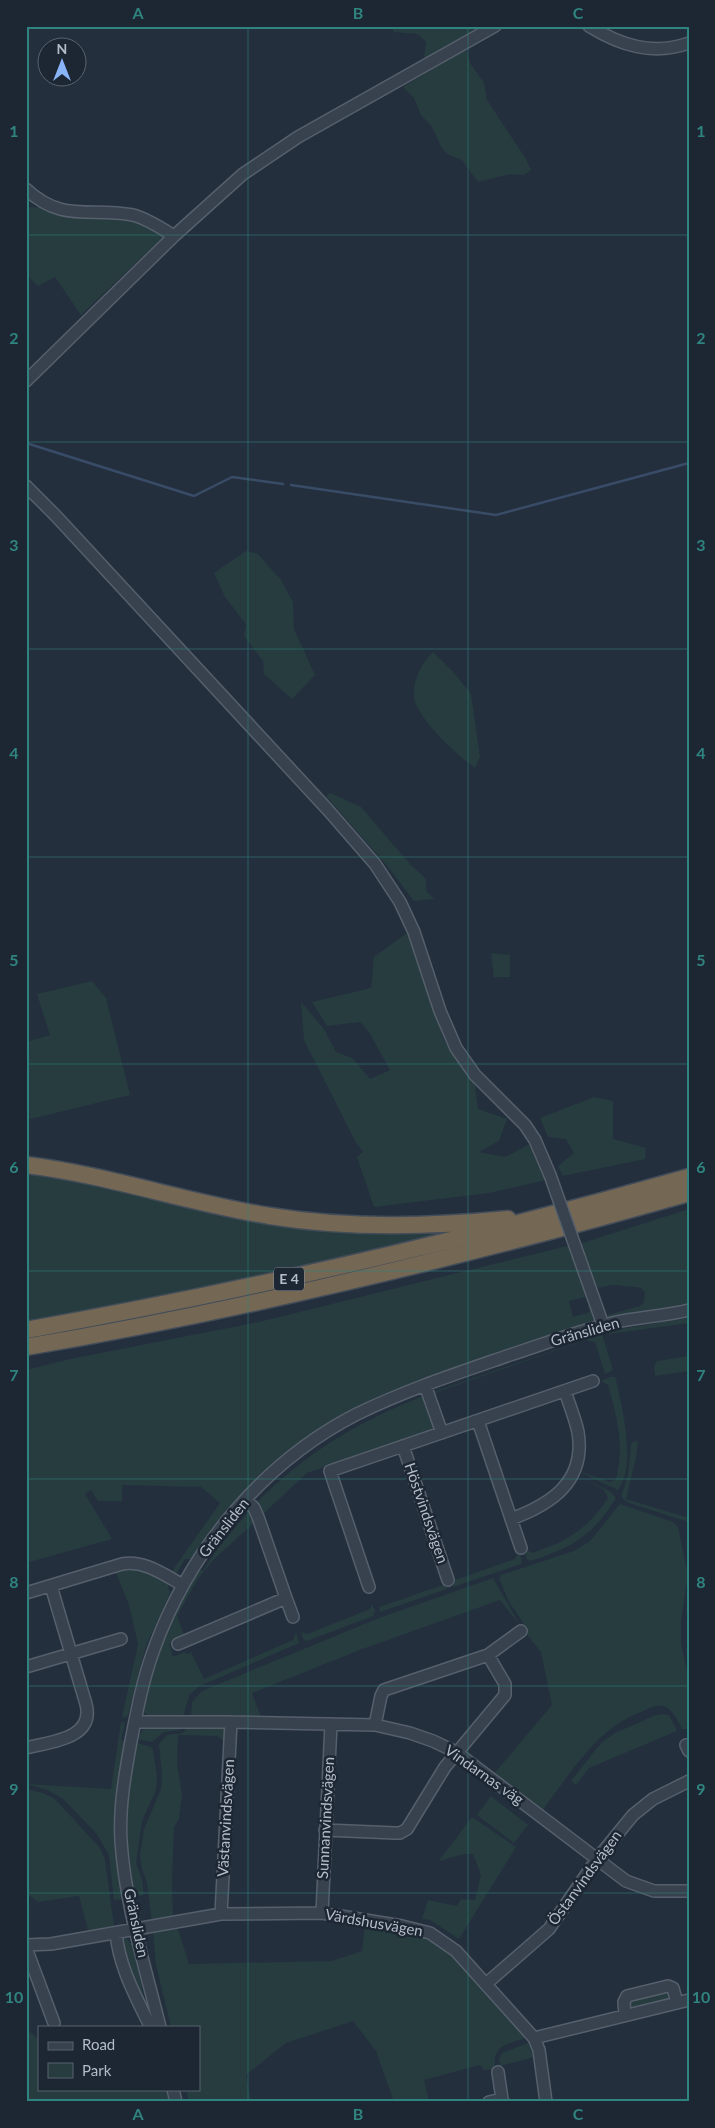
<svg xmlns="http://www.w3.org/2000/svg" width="715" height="2128" font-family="Lato,sans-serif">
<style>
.green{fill:#263c3f}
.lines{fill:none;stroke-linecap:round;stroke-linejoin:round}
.stream{stroke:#394c67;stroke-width:2.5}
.minor-casing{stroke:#565f6c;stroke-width:14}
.highway-casing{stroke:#434c59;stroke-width:19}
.minor{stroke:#38414e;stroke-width:11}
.highway{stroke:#746855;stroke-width:16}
.minor-bridge-casing{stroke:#565f6c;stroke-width:14;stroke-linecap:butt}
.minor-bridge{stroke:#38414e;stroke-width:11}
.grid{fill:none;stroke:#308480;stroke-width:1;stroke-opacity:0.55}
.labels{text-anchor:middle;stroke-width:5;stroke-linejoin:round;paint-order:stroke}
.shield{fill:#1d2633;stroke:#878f9c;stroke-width:1}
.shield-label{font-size:14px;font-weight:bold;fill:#b4bcc9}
.street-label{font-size:15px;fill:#b4bcc9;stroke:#1d2633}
.neatline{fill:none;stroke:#308480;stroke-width:2}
.grid-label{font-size:16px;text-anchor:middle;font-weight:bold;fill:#308480}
</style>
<rect width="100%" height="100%" fill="#242f3e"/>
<path class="green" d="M390,26H483L424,59L426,42L418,34L394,32Z
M466,49L470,63L484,83L487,100L526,159L531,170L524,175L510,174L478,182L462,160L447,154L442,148L432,127L421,115L414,98L403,87Z
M26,207L130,210L163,237L81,315L55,277L38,286L26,274Z
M246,551L258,554L281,580L293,602L294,629L315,675L292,699L264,674L263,661L244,636L246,624L225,597L214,573Z
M433,652L454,673L471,694L480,757L475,768C458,756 417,719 414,697C413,680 421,663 433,652Z
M330,793L361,807L410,864L426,879V891L434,899L414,901L388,867L326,796Z
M407,933L444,1040L475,1085L478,1109L507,1119L499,1141L479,1152L505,1157L532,1143L546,1180L489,1193L374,1207L357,1157L363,1152L355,1141L304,1040L301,1002L324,1029L336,1052L352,1058L370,1079L390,1070L369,1032L360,1022L327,1026L312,1002L371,988L374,957Z
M491,953L510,955V977H494Z
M92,981L106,998L130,1095L26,1120V1042L50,1035L37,994Z
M594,1097L613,1101V1139L646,1148L645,1159L563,1176L558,1166L574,1153L566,1139L548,1137L540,1118Z
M26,1171L231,1214L452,1229L453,1232L164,1297L26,1322V1270L28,1261L26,1235Z
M689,1209V1304L609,1320L607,1315L640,1306L644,1302L645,1292L641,1288C635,1287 618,1285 612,1285C606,1285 601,1289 596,1287L579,1244Z
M571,1245L589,1296L569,1301L573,1317L590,1312L588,1306L592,1305L595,1322L318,1433L193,1559H185L174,1577L170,1574L220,1503L201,1487L122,1485V1501H98L91,1490L85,1494L112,1539L26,1563V1370L70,1359L259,1322Z
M689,1318V1323L609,1334V1332L620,1329Z
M602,1334L613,1370L605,1374L595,1342L586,1340L437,1392L434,1399L433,1392Z
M689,1356V1371L655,1376L654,1367L657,1361Z
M610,1377H615L616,1380C622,1407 637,1466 618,1490L578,1471L610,1482L616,1479C625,1445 617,1418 608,1385L601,1381Z
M423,1396L426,1400L435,1426L434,1429L307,1473L262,1515L256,1503C306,1453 357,1422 423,1396Z
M638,1441L636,1458L626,1499L689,1518V1522L629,1503L622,1498V1494L628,1474L631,1445L632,1442Z
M579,1476L611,1492L616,1498C598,1527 582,1542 550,1554C543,1557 535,1560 528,1561L522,1547L532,1553C567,1541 587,1530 608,1498L604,1490Z
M620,1504L673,1522L678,1527L688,1575L681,1622V1644L689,1679V1729H682C678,1721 673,1709 663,1706C655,1705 648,1709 641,1712C595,1729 570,1775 541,1812L493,1775L552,1705L541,1652L525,1632L523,1622L509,1602L499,1578L501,1575L574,1551L590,1541Z
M249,1511L255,1522L214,1559L197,1580L177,1616L185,1637L169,1644L172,1651L171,1652L173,1657L184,1652L188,1654L191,1652L204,1679L293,1640L296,1632L299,1643L200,1686L190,1694L183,1716L148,1717L142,1709C152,1657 173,1614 198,1569L203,1571L215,1552Z
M519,1551L522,1561L521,1564L453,1587L452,1581L515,1559Z
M140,1567L170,1583L168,1586L170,1593L146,1646L128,1715L125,1718L122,1717L138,1644L129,1605L115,1570Z
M493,1578L521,1627L500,1600L357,1651L252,1693L261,1717L191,1718L192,1702L202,1691L379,1618Z
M446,1584L447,1589L380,1612L379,1607Z
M372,1604L375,1611L373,1616L307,1641L303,1639L301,1632L307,1634L370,1609Z
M663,1714L669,1715L677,1731L589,1768L576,1785L571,1781L601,1743L615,1733L656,1715Z
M121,1722L125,1723L121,1740L125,1741L118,1791L125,1899L114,1900L109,1855L96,1833L62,1798L47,1790L27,1784L111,1789Z
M220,1725L226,1728L227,1745L218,1736L178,1735L177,1763L182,1795L179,1819L174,1827L172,1881L173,1918L152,1923L147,1883L142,1869L140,1856L144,1829L161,1789L162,1776L159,1744L167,1735L183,1733L188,1726Z
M183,1726L180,1730L164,1732L152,1742L137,1739L143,1730L146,1728Z
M137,1743L151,1747L153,1750L157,1777L156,1790L142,1821L136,1863L142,1879L144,1895L134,1897L125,1839L129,1776Z
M26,1789L43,1793L55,1799L100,1848L105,1860L114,1926L88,1930L79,1896L38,1902L26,1893Z
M491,1796L528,1825L514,1843L477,1815Z
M472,1817L516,1847L459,1939L430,1920L422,1919L428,1900L457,1906L461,1899L475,1900L481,1875L473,1854H464L439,1861Z
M365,1924C381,1927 399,1929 414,1934C464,1950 495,1998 525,2038C506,2045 492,2045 495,2069L484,2070L480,2065L424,2080L429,2102H394L376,2051L353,2021L286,2043L246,2075L251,2102H189L186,2089H199V2027H171L156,1965L153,1932L177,1926L189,1964L332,1961L362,1951Z
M126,1938L130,1943H133L143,1993L156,2027H151L134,1986L121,1939Z
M668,1989L672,2000L628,2011L629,2001Z
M26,2029L39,2039V2089H166L170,2102H26Z
M528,2043L534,2057L500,2066L499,2059L502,2053Z"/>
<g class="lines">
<path class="stream" d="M26,443L194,496L232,477L283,484
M291,485L496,515L689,463"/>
<defs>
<path id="minor" d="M589,26C620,45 652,56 689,43
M26,189C62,223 90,207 133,215C148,219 161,228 174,236
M26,381L174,236L243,174L298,137L495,26
M26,486L56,516L328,810L375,864L400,902L414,932L440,1011L456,1048L475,1075L525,1125L535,1140L550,1175
M579,1257L603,1325
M425,1385L442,1433
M478,1421L521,1548
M403,1446L448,1580
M511,1519C552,1504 586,1481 578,1432C575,1418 569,1404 565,1391
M369,1587L330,1471L593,1381
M26,1593L122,1564C145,1560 164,1575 183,1585
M286,1598L293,1617
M178,1644L286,1598L258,1517L254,1508L246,1500
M26,1667L121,1639
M135,1722H231L375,1725L410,1733L433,1741L456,1752L626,1881L654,1891H689
M375,1725L381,1696L384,1690L488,1655L521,1631
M686,1745L689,1751
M26,1748C50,1742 95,1739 86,1704L51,1586
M325,1830L395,1833H400L407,1829L445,1767L505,1695V1684L488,1655
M322,1913L331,1724
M221,1914L231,1722
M116,1933C119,1966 135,1995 149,2024
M26,1945L51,1944L221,1914L322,1913L402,1926L430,1933L456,1951L534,2038L539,2050L546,2102
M26,1948L54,2023
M487,1983L549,1929L597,1859L633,1815L653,1799L689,1781
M625,2015L624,2002L627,1996L668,1986L673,1988L677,2003
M160,2027C145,1966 125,1904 121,1841C119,1807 125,1774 131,1741C137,1710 143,1679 154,1649C190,1550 263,1462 357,1414C406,1390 458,1373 510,1355C544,1344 580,1330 616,1322C640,1317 665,1316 689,1310
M534,2038L689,2000
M498,2072L502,2099
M173,2089L176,2102
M489,2102L502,2099L503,2102"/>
<path id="highway" d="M26,1165C109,1175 188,1203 270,1216C349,1229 428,1227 508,1219
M26,1330C250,1290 470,1239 689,1177
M26,1347C250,1309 470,1255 689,1193"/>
</defs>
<use href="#minor" class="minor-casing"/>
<use href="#highway" class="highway-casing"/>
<use href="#minor" class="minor"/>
<use href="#highway" class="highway"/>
<defs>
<path id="minor-bridge" d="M550,1175L579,1257"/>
</defs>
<use href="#minor-bridge" class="minor-bridge-casing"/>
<use href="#minor-bridge" class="minor-bridge"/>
</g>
<path class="grid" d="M248,26V2102M468,26V2102M26,235H689M26,442H689M26,649H689M26,857H689M26,1064H689M26,1271H689M26,1479H689M26,1686H689M26,1893H689"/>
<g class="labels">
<rect class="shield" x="274" y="1267.5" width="30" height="23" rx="4"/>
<g class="shield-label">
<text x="289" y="1284">E 4</text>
</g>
<g class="street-label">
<text transform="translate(585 1332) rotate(-16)" y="5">Gränsliden</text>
<text transform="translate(426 1513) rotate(71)" y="5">Höstvindsvägen</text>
<text transform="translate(224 1528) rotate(-52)" y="5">Gränsliden</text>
<text transform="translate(484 1775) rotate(35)" y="5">Vindarnas väg</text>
<text transform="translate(226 1818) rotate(-87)" y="5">Västanvindsvägen</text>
<text transform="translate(326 1818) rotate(-87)" y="5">Sunnanvindsvägen</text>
<text transform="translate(585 1878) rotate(-54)" y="5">Östanvindsvägen</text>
<text transform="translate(136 1923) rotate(78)" y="5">Gränsliden</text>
<text transform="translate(374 1923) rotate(10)" y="5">Värdshusvägen</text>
</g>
</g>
<rect width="715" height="2128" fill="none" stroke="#1d2633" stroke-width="55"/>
<rect x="38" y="2026" width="162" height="65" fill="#1d2633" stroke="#59626f"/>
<rect x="48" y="2042" width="25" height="8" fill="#38414e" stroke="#59626f"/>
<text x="82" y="2050" font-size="15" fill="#b4bcc9">Road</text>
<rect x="48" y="2063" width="25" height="15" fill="#263c3f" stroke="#59626f"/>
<text x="82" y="2076" font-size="15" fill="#b4bcc9">Park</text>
<g transform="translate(62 62)"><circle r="24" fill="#1d2633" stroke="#59626f"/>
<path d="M0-4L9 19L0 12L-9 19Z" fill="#8ab4f8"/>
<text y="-8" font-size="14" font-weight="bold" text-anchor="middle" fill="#b4bcc9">N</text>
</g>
<rect x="28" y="28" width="660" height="2072" class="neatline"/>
<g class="grid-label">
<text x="138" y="19">A</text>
<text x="358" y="19">B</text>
<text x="578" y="19">C</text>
<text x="14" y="137">1</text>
<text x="701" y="137">1</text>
<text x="14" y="344">2</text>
<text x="701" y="344">2</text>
<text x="14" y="551">3</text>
<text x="701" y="551">3</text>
<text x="14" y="759">4</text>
<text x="701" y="759">4</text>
<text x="14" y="966">5</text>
<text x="701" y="966">5</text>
<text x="14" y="1173">6</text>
<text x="701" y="1173">6</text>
<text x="14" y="1381">7</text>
<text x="701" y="1381">7</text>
<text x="14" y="1588">8</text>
<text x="701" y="1588">8</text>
<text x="14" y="1795">9</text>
<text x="701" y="1795">9</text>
<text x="14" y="2003">10</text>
<text x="701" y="2003">10</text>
<text x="138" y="2120">A</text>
<text x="358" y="2120">B</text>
<text x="578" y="2120">C</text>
</g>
</svg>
